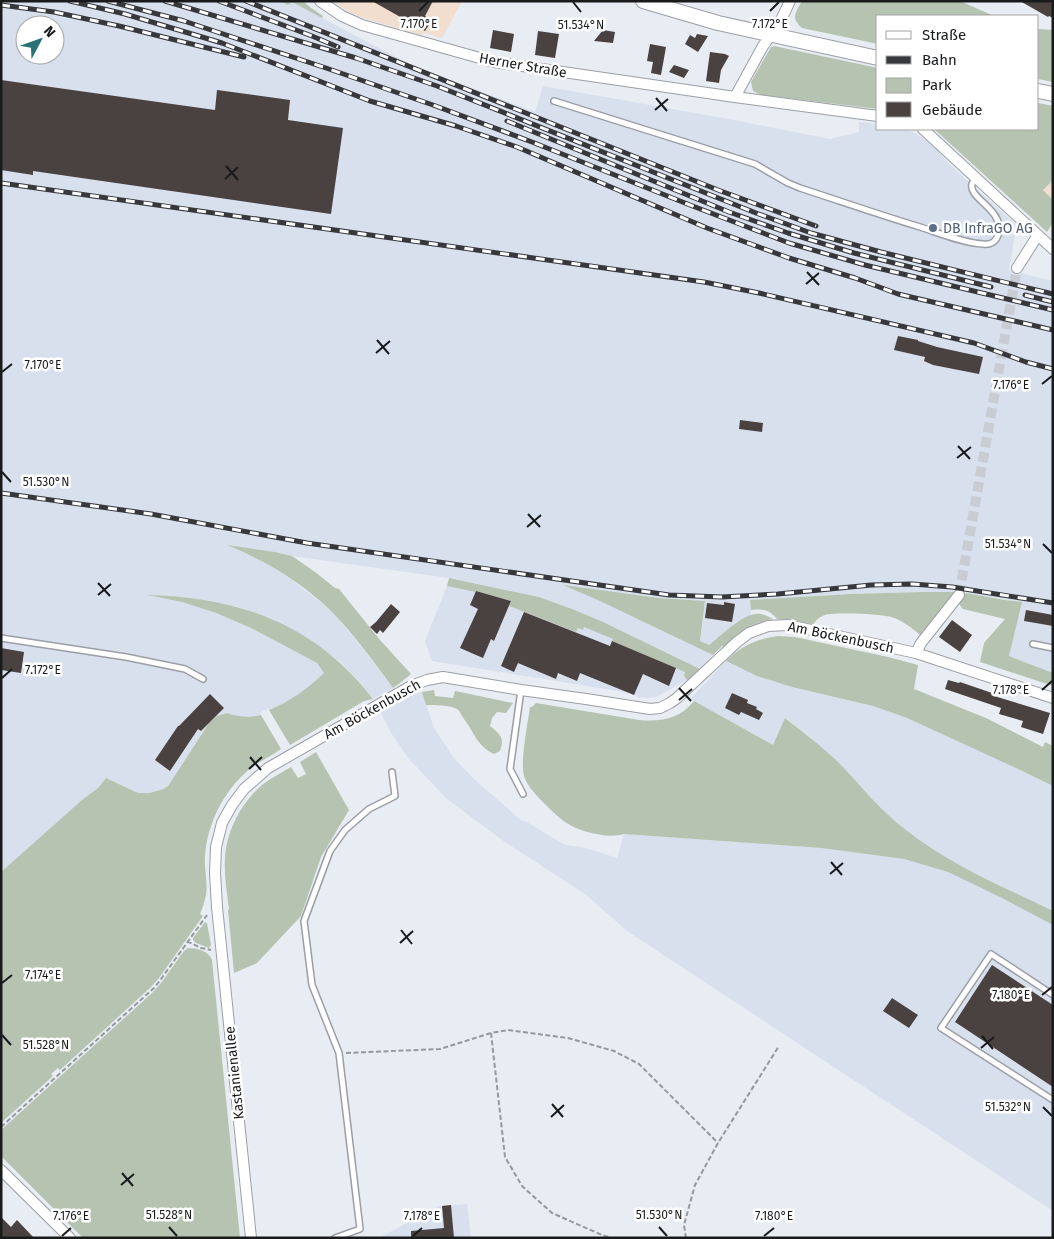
<svg xmlns="http://www.w3.org/2000/svg" width="1054" height="1239" font-family="'Fira Sans',sans-serif">
<style>
.commercial{fill:#f1dece}
.built{fill:#d8e0ee;fill-rule:evenodd}
.green{fill:#b6c3b0}
.building{fill:#4a4240}
.lines{fill:none;stroke-linecap:round;stroke-linejoin:round}
.street-tunnel{stroke:#c9ccd3;stroke-width:10;stroke-dasharray:10 5;stroke-linecap:butt}
.lane-casing{stroke:#9b9fa5;stroke-width:8}
.street-casing{stroke:#9b9fa5;stroke-width:12}
.secondary-casing{stroke:#9b9fa5;stroke-width:16}
.path{stroke:#95999e;stroke-width:2;stroke-dasharray:5 2.5;stroke-linecap:butt}
.lane{stroke:#fff;stroke-width:5}
.street{stroke:#fff;stroke-width:10}
.secondary{stroke:#fff;stroke-width:14}
.rail-casing{stroke:#36383b;stroke-width:5}
.rail{stroke:#fff;stroke-width:3;stroke-dasharray:9;stroke-linecap:butt}
.ticks{fill:none;stroke:#181a1c;stroke-width:2}
.service-dot{fill:#5c6f8a;stroke:#fff;stroke-width:2}
.labels{text-anchor:middle;stroke-width:5;stroke-linejoin:round;paint-order:stroke}
.street-label{font-size:14px;fill:#181a1c;stroke:#fff}
.service-label{font-size:14px;fill:#4e5e75;stroke:#fff;text-anchor:start}
.ticks-label{font-size:12px;text-anchor:middle;fill:#181a1c;stroke:#fff;stroke-width:5;stroke-linejoin:round;paint-order:stroke}
</style>
<rect width="100%" height="100%" fill="#e8ecf3"/>
<path class="commercial" d="M332,1H462L442,38L425,33L421,35L361,17L349,12Z
M1053,180V200L1043,190Z"/>
<path class="built" d="M1,1H280L288,5L292,2L413,66L535,112L543,86L734,120L830,139L859,132V122L878,124V129H907L923,138L934,146L949,164L1014,223L1016,230L1009,270L1053,281V673L1009,656L1021,602L967,593L966,594L954,592H923L851,594L751,600V616L736,622L709,645L700,641L705,601L659,598L566,586L602,602L713,655L700,669L601,621L539,597L449,578L292,556L275,552L229,546L248,554L268,564L289,578L324,605L333,613L355,639L393,688L373,699L359,681L341,663L322,648L289,627L268,617L238,607L212,602L189,598L170,596H151L182,602L216,613L251,628L317,663L324,673L303,692L287,702L269,710L268,708L260,713L261,715L245,717L235,716L226,713L209,723L168,786L163,789L150,793H138L106,778L98,788L83,799L1,872ZM25,25H55V55H25Z
M447,586L475,592L476,591L511,601L509,606L576,632L578,628L584,627L613,639L612,641L686,672L684,676L687,680L656,697L647,698L638,697L630,693L432,661L425,641Z
M726,661L757,676L792,687L873,706L907,718L1018,769L1053,786V911L946,859L924,845L904,829L885,812L840,764L812,739L786,718L773,745L690,699Z
M422,692L434,728L453,757L475,780L522,821H525L565,845L582,847L617,858L624,834L821,848L904,859L948,872L1002,898L1053,925V1211L627,931L585,894L502,840L447,799L409,759L391,733L380,711L407,695L408,696Z
M467,1204L471,1238H379L439,1206Z"/>
<path class="green" d="M280,1H303L311,8L323,16L322,18L292,2L288,5Z
M802,1H960L994,16H878V44L802,28C790,18 796,12 802,1Z
M1038,29L1053,30V82L1038,79Z
M774,46L878,68V109L761,95L753,91L751,82L771,47Z
M1038,103L1053,106V180L1043,190L1053,200V222L1047,232L934,129H1038Z
M227,545L275,552L292,556L315,572L335,588L339,589L380,640L411,674L400,683L393,688C374,662 355,636 333,613C303,583 266,561 227,545Z
M449,578L539,597L572,609L601,621L700,669L688,681L684,676L685,672L612,641L613,639L584,627L583,630L578,628L576,632L509,606L511,601L476,591L475,592L447,586Z
M563,585L659,598L705,601L700,641L709,645C721,636 744,611 761,614C765,615 769,617 773,619C753,622 737,633 725,647L722,646L713,655L602,602Z
M923,592H954L953,595L920,635C912,628 902,620 891,617C880,614 835,612 825,615C819,617 816,620 813,625L793,620L777,619C769,609 763,609 751,610L750,600L851,594Z
M966,593L1005,600L1022,602L1009,656L1053,673V686L980,662L984,643L1005,619L963,609L959,604Z
M147,595C239,597 315,624 373,699L364,701L290,745L269,710C291,701 307,689 324,673L317,663L251,628L216,613L182,602Z
M778,636L795,637L888,657L918,665L914,689L986,718L1043,747L1045,742L1053,746V786L1018,769L907,718L873,706L792,687L757,676L726,661C741,646 756,639 778,636Z
M434,690L435,696L453,698L455,691L513,703L506,713L497,712L492,718L490,726C500,734 505,738 500,751L494,754C477,746 474,732 464,719C462,716 460,711 457,709C451,705 434,705 426,705L422,692Z
M694,701L773,745L785,718C804,733 824,748 841,765C862,787 881,811 906,830C950,865 1002,886 1053,911V925L1002,898L948,872L904,859L821,848L624,834C607,839 580,832 565,822C558,817 551,810 545,804C537,796 527,786 524,776C520,763 528,722 530,707H532L536,703L639,720C661,722 680,719 694,701Z
M227,713C238,717 249,718 261,715L281,749C273,755 263,760 255,765C226,786 207,822 205,857C204,871 209,886 205,899C204,904 202,909 200,914L203,916L159,978L151,987L60,1070L58,1068L51,1074L53,1076L1,1123V872L83,799L98,788L106,778L138,793H150L163,789L168,786L209,723L217,716Z
M316,752L349,810L321,857L301,916L257,963L234,973L228,910L229,909C227,892 224,876 225,859C226,832 241,803 262,785C271,778 281,773 291,767L298,778L306,774L300,762Z
M205,922L207,923L211,945L209,948L196,943L193,940V938Z
M188,948C197,948 209,951 212,960L240,1238H83L1,1156V1130L152,993L161,983L184,951Z"/>
<path class="building" d="M372,1H433L425,16L432,20L425,31Z
M1020,1H1053V18L1049,16L1048,17Z
M493,30L514,34L511,52L490,48Z
M603,30L615,32L613,43L594,41Z
M538,31L559,34L555,58L535,55Z
M697,34L708,36L698,52L685,44L690,35L695,38Z
M650,44L666,47L661,75L651,73L653,62L647,61Z
M710,52L725,54L729,56L721,70L719,83L706,81Z
M674,65L689,70L684,78L669,72Z
M1,80L215,110L217,90L290,100L288,120L343,128L331,214L33,171V175L1,170Z
M898,336L918,340V341L937,347L983,357L979,374L933,365L924,361L925,357L894,350Z
M740,420L763,423L762,432L739,429Z
M476,591L511,601L494,641L491,639L483,658L460,648L478,609L470,605Z
M724,602L735,604L732,622L705,618L707,603L724,605Z
M391,604L400,612L383,633L380,630L377,634L370,627L376,622Z
M1026,610L1053,615V626L1024,621Z
M524,612L610,646L612,641L676,668L669,686L643,674L634,695L580,673L577,681L558,673L556,679L518,663L514,672L501,666Z
M952,620L972,635L960,652L939,637Z
M1,648L24,652L21,673L1,670Z
M948,680L959,683L960,682L995,694L994,696L1050,713L1043,734L1021,727L1023,721L999,714L1001,708L945,689Z
M732,693L748,700L747,703L757,707L756,709L763,713L759,720L741,712L739,715L725,708Z
M210,694L224,708L201,731L198,729L170,771L155,760L178,726H179Z
M992,965L1053,1005V1087L955,1022Z
M892,998L918,1015L909,1028L883,1011Z
M451,1205L454,1238H411V1231L444,1228L442,1206Z
M1,1217L11,1227L17,1220L34,1238H1Z"/>
<g class="lines">
<path class="street-tunnel" d="M959,595L1017,268"/>
<defs>
<path id="lane" d="M554,101L755,164L788,183L800,188C840,201 880,215 920,227C939,233 963,243 983,244C990,245 996,242 998,235C1006,210 968,199 972,184C972,184 975,178 976,178
M1,638L126,657L185,669L203,679
M1033,644L1053,648
M521,690L510,769L523,794
M1053,995L991,954L941,1028L1053,1100
M335,1238L360,1229L339,1053L312,985L304,921L330,851L345,830L369,809L395,796L392,772"/>
<path id="street" d="M320,1L342,16L362,25L494,62L735,97L878,116
M735,97L763,46L780,22L790,1
M923,129L1053,249
M1017,268L1038,235
M916,653L921,643L959,595
M1,1170L70,1238
M251,1238L217,907L215,873L216,847L222,823L232,805L244,789L268,768L411,686L427,680L443,677L521,690L586,699L650,709L660,708L670,703L677,698L737,642L749,633L768,626L788,625L916,653L1053,698"/>
<path id="secondary" d="M643,1L718,23L878,58
M1038,91L1053,94"/>
</defs>
<use href="#lane" class="lane-casing"/>
<use href="#street" class="street-casing"/>
<use href="#secondary" class="secondary-casing"/>
<path class="path" d="M187,941L201,948L211,950
M491,1033L505,1157L522,1186L552,1213L602,1235L612,1238
M346,1053L440,1049L491,1033L508,1030L568,1038L614,1051L639,1064L718,1143
M1,1127L155,987L161,979L207,915
M686,1238L684,1225L695,1185L718,1143L779,1046"/>
<use href="#lane" class="lane"/>
<use href="#street" class="street"/>
<use href="#secondary" class="secondary"/>
<defs>
<path id="rail" d="M70,1L125,14L222,43L370,101L456,126L517,147L707,228L789,258L855,278L898,294L1053,330
M108,1L184,21L326,68L433,105L532,142L690,205L789,243L865,265L1053,310
M165,1L356,58L437,86L756,213L811,233L881,252L1053,294
M219,1L312,36L338,47
M246,1L718,190L816,226
M1,5L54,12L119,26L244,57
M507,121L729,212L788,233L854,253L991,287
M1,183L704,282L759,293L974,343L1026,362L1053,369
M1025,295L1053,302
M1,493L151,514L307,543L669,595L722,597L778,594L871,585L912,584L952,587L1053,603"/>
</defs>
<use href="#rail" class="rail-casing"/>
<use href="#rail" class="rail"/>
</g>
<path class="ticks" d="M573,2L581,12M419,11L428,2M770,11L779,2M656,98L667,111M655,110L668,99M226,166L238,180M225,179L238,167M807,272L819,285M806,284L819,273M377,340L389,354M376,353L390,341M2,372L12,364M1042,384L1052,376M958,446L970,459M957,458L971,447M2,472L11,482M528,514L540,527M527,527L541,515M1043,544L1052,553M98,583L110,596M98,595L111,584M2,678L12,669M679,688L691,701M1042,690L1052,681M679,700L692,689M250,757L261,770M249,769L262,757M831,862L842,875M830,874L843,863M401,930L412,944M400,943L413,931M2,983L12,975M1042,995L1052,987M2,1035L11,1045M982,1036L993,1049M981,1048L994,1037M552,1104L563,1117M1043,1107L1052,1116M551,1117L564,1105M122,1173L133,1186M121,1185L134,1174M169,1227L177,1236M659,1227L667,1236M62,1236L71,1228M413,1236L422,1228M764,1236L774,1228"/>
<circle class="service-dot" cx="933" cy="228" r="5"/>
<g class="labels">
<g class="street-label">
<text transform="translate(523 65) rotate(10)" y="5">Herner Straße</text>
<text transform="translate(841 637) rotate(12)" y="5">Am Böckenbusch</text>
<text transform="translate(372 709) rotate(-29)" y="5">Am Böckenbusch</text>
<text transform="translate(234 1073) rotate(-96)" y="5">Kastanienallee</text>
</g>
<g class="service-label">
<text x="943" y="233">DB InfraGO AG</text>
</g>
</g>
<g class="ticks-label">
<text x="419" y="28">7.170°E</text>
<text x="770" y="28">7.172°E</text>
<text x="581" y="29">51.534°N</text>
<text x="43" y="369">7.170°E</text>
<text x="1011" y="389">7.176°E</text>
<text x="46" y="486">51.530°N</text>
<text x="1008" y="548">51.534°N</text>
<text x="43" y="674">7.172°E</text>
<text x="1011" y="694">7.178°E</text>
<text x="43" y="979">7.174°E</text>
<text x="1011" y="999">7.180°E</text>
<text x="46" y="1049">51.528°N</text>
<text x="1008" y="1111">51.532°N</text>
<text x="169" y="1219">51.528°N</text>
<text x="659" y="1219">51.530°N</text>
<text x="71" y="1220">7.176°E</text>
<text x="422" y="1220">7.178°E</text>
<text x="774" y="1220">7.180°E</text>
</g>
<rect width="1054" height="1239" fill="none" stroke="#181a1c" stroke-width="5"/>
<rect x="876" y="15" width="162" height="115" fill="#ffffff" stroke="#a3a3a4"/>
<rect x="886" y="31" width="25" height="8" fill="#ffffff" stroke="#a3a3a4"/>
<text x="922" y="40" font-size="15" fill="#181a1c">Straße</text>
<rect x="886" y="56" width="25" height="8" fill="#36383b" stroke="#a3a3a4"/>
<text x="922" y="65" font-size="15" fill="#181a1c">Bahn</text>
<rect x="886" y="78" width="25" height="15" fill="#b6c3b0" stroke="#a3a3a4"/>
<text x="922" y="90" font-size="15" fill="#181a1c">Park</text>
<rect x="886" y="102" width="25" height="15" fill="#4a4240" stroke="#a3a3a4"/>
<text x="922" y="115" font-size="15" fill="#181a1c">Gebäude</text>
<g transform="translate(40 40) rotate(49)"><circle r="24" fill="#ffffff" stroke="#a3a3a4"/>
<path d="M0-4L9 19L0 12L-9 19Z" fill="#297374"/>
<text y="-8" font-size="14" font-weight="bold" text-anchor="middle" fill="#181a1c">N</text>
</g>
</svg>
